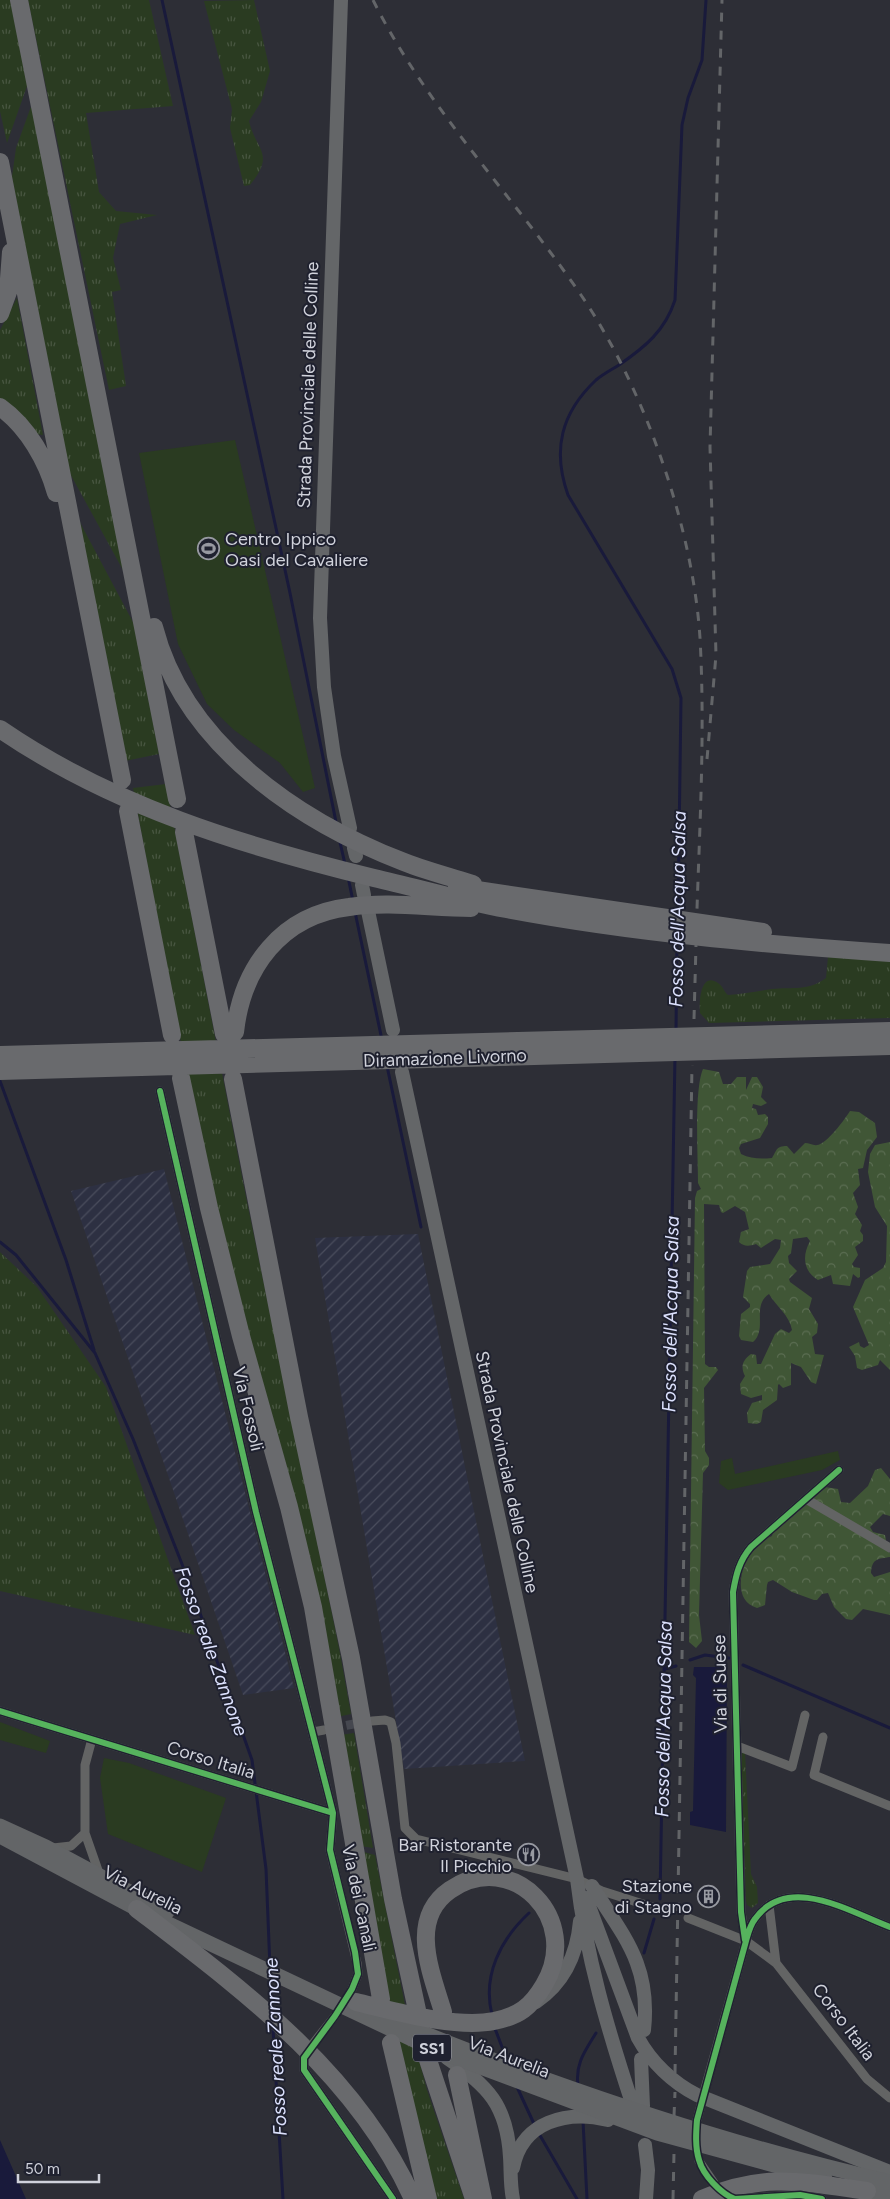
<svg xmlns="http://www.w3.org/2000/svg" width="890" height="2199" font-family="Figtree,sans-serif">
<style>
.industrial{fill:url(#industrial-furrows)}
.grass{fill:url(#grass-tufts)}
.forest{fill:url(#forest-crowns)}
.green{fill:#2a3b21}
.water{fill:#191a3b}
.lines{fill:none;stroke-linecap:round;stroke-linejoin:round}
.stream{stroke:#191a3b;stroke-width:3}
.street-tunnel{stroke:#45474f;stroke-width:9;stroke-dasharray:9 4.5;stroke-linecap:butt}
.street{stroke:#636464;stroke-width:9}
.secondary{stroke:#646668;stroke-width:14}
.primary{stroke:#636567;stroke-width:15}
.highway{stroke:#696a6d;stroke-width:18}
.rail{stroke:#636568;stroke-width:3;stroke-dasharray:9 9;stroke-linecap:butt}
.cycleway-casing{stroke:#1f212f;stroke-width:9}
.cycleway{stroke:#56b35d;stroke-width:6}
.labels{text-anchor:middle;stroke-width:4;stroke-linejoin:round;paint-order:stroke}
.shield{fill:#1f212f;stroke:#9b9da7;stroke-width:1}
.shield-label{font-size:16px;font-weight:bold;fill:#d0d2db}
.street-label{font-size:18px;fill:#d0d2db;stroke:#1f212f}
.poi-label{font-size:18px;fill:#d0d2db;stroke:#1f212f;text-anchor:end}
.water-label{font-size:19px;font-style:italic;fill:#dce1fd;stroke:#1f212f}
</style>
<defs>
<pattern id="industrial-furrows" width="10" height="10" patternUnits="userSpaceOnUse" patternTransform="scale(1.25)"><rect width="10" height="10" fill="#2d3042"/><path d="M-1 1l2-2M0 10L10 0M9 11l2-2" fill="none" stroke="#4a4d5d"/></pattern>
<pattern id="grass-tufts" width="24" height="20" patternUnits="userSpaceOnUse" patternTransform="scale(1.25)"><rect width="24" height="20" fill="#2a3b21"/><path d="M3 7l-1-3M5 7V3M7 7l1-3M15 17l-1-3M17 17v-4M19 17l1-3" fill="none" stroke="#485641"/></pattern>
<pattern id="forest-crowns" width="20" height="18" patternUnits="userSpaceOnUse" patternTransform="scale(1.25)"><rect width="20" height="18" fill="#405636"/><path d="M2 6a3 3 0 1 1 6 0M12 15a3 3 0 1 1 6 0" fill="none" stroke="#5b6d52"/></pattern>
</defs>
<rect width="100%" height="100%" fill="#2d2e36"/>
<path class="industrial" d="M164,1169L294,1688L243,1695L71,1191Z
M418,1234L500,1640L525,1761L404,1769L315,1238Z"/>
<path class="grass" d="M0,0H13L29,70L27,86L7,143L0,111Z
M28,0H149L173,106L86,113L99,192L116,211L157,215L120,224L113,258L121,290L112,292L126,386L109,390Z
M254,0L270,71L261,102L249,121C256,151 276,153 250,185L244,186L230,128L232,109L204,1Z
M33,101L124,572L67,468L12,177L16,148Z
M17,298L43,435L34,434L0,400V330Z
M75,513L134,624L159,754L125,761Z
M166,784L246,1197L339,1648L351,1714L337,1717L206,1175L133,788Z
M828,957L890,960V1018L709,1023L700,1013C699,1003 700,971 718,983C723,986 724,992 728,995C743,994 758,991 772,989C792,987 809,991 826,978Z
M0,1252L37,1287L106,1387L195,1635L0,1591Z
M354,1733L373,1848L360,1846L340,1735Z
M745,1752L751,1874L757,1887L758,1903L752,1908L747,1905L746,1900L741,1754Z
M360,1851L375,1855L407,2015L427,2090L464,2199H434L408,2096Z"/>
<path class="forest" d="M703,1069L719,1072L723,1084H731L737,1077H746V1090L752,1077H757L763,1087L761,1097L767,1103L761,1106L753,1104L752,1108L756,1109L758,1115L765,1114L768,1117V1124L760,1138L741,1144L739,1148L741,1154C751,1159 761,1159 772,1158C777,1150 776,1146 787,1146L794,1154L805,1143C809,1143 814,1146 817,1145C826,1145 845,1119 850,1111L859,1112L875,1123L877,1137L867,1150L863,1168L858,1169L860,1185L853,1193L858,1207L855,1214L862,1225L860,1231L863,1235V1241L855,1247L858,1255L852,1264L854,1267L860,1268V1277L858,1278L853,1274L850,1286L833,1284L831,1275L818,1280C803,1271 802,1256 810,1241L807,1237L793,1239L791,1253L788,1256L789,1263L797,1271L789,1279L790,1282L812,1298L809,1309L818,1324L817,1333L812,1337L815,1354L824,1355L816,1384L811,1382L801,1367L791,1363V1385L783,1388L779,1384L778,1385L777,1400L763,1410L761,1422L757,1424L748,1423L747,1413L752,1403L762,1400V1395L751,1398L741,1394L740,1384L745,1376C740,1366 743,1360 751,1354L756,1355L757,1364H761L775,1334L781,1329L789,1333L792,1330C790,1316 776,1306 769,1294C751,1306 768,1329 753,1342L741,1340L739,1336L741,1314L750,1307V1304L743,1297L747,1271L750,1267L770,1264L780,1248L781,1240L775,1239L761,1248L756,1244C750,1246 744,1247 739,1242L741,1232L749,1229L745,1212L735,1206L723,1213L721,1212L719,1205L704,1204L705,1364L709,1367H716L718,1370L704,1388L705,1451L709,1458V1465L703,1473L699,1615L702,1641L696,1648L689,1642L695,1198L697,1191L701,1189L698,1183C698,1157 694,1090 703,1069Z
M890,1142V1370L880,1360L878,1365L862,1370L857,1368L855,1356L849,1347L859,1342L860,1346L864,1348L869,1345L853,1307L865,1280L883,1268L886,1262L887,1226L875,1207L868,1172L870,1154L875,1145Z
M881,1468L890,1479V1516L883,1514L870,1527L873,1532L885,1535L886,1540L883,1544L890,1553V1557C878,1559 872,1558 871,1573L874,1577L890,1572V1615L863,1609L852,1620L846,1619L834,1607L828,1593L822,1594L817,1600H814L792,1592L773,1580L768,1582L767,1585L765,1605L757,1608C730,1600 742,1561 755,1546C759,1541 767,1538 772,1536L777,1518L789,1511L796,1512C809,1504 814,1497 825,1487L838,1489L841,1502L850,1503L868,1486L875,1470Z"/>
<path class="green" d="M235,440L315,788L303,792L280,763L234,730L207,704L178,644L139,453Z
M838,1451L840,1460L822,1470L728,1490L719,1483L721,1461L732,1458L735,1474Z
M0,1722L50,1741L46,1753L0,1740Z
M104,1758L129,1763L226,1798L202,1872L108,1834L100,1778Z"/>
<path class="water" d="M694,1667H727L726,1832L690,1825V1812L693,1811L696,1678L693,1675Z
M0,2140L26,2199H0Z"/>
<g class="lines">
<path class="stream" d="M162,0L290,593L336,822
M339,838L345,864
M348,877L353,901
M355,912L382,1040
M678,913L681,698L672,669L568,495C552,450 561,413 596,380C603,374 611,370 619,365C645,347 665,331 675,300L682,125L688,98L702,60L706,0
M676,1030L677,939
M387,1066L421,1227
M0,1081L66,1260L94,1350
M0,1242L16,1255L95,1353L133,1439L189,1582L252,1760L266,1869L270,1968
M690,1660L705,1655L729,1658
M743,1665L890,1728
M723,1668L726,1657
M665,1669L676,1666
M660,1899L675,1056
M644,1953L654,1919
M270,1976L272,2010
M492,2015C482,1975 501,1939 529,1913
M494,2026L507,2060
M273,2029L283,2199
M578,2085C575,2064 585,2051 596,2033
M517,2087L535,2126
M583,2121L587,2199
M538,2132L577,2199"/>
<path class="street-tunnel" d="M333,1728L364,1722
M341,2008L352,1989"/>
<path class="street" d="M806,1499L890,1548
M0,1711L333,1813L256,1512L160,1091
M372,1721L385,1720L391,1722L396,1743L405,1828L416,1839L577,1879L602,1891L665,1911
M313,1732L324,1730
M823,1737L814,1775L890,1806
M92,1739L85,1765V1833L100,1876
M737,1746L792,1767L805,1715
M333,1813L330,1850L357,1963L358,1974L352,1989
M53,1848L71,1846L85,1833
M769,1905L776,1963
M688,1918L746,1941L776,1963L867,2079L890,2098
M746,1941L741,1912L733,1592C736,1575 739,1561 751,1547L839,1470
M312,2045L335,2016
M304,2058V2070L393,2199
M705,2089L746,1941C748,1934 750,1925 755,1919C788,1873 850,1912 890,1927
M697,2120L701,2105
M699,2161L714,2183
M727,2196L735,2199L800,2195L822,2199"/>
<path class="secondary" d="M341,0L320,618L324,687L334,756L350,828
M354,848L356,856
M362,885L364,895
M368,911L393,1030
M402,1072L577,1879C586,1956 608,2030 632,2103
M592,1886C624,1937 651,1965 644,2030
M586,1898L638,2038C651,2062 673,2083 697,2095L890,2172
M536,2002C564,1983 577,1955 580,1921
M447,2058C488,2086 507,2105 510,2157C511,2171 510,2185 513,2199
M641,2059L643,2106
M645,2145L648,2170L646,2199
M513,2168C522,2121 567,2110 608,2120"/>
<path class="primary" d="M0,1826L46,1847L167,1912
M0,1836L137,1909L435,2050L657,2133L825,2179
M391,2019C440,2041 492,2060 542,2078C656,2119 772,2155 890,2182
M857,2188L890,2197"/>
<path class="highway" d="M19,0L177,799
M0,162L122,780
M0,314L8,292L11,252
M0,407C28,427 47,461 56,493
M154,627C184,744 298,821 404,862C427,871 450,877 473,884
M0,729C112,806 243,846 374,878C418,888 462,901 506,909C633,933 761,944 890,953
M128,811L172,1035
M184,832L224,1034
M457,887L763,932
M235,1032C242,968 281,915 349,907C390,901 431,908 471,908
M0,1055L890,1031
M0,1071L890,1046
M181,1078L209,1208L241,1336L289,1507L313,1607L381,1999
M233,1079L299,1417L351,1658L393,1899L417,2010
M137,1909C243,1990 356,2073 413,2199
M356,2002C394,2011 456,2029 494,2021C519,2016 531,2007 544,1985C583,1920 513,1847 450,1890C408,1919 431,1972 443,2012
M391,2043L428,2199
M428,2060L474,2199
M457,2075L483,2199
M702,2199C763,2172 804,2182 867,2191"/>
<path class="rail" d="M373,0C426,107 514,197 581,295C644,387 693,527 700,638C705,728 700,819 697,909
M707,759L716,655L710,447L722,0
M694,1019L696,945
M675,2073L692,1065
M674,2116L675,2092
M673,2199L674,2153"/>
<defs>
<path id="cycleway" d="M0,1711L333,1813L256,1512L160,1091
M333,1813L330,1850L355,1952L358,1974L352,1989L335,2016L304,2058V2070L393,2199
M745,1940L741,1912L733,1592C736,1575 739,1561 751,1547L839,1470
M822,2199L800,2195L735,2199C721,2194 703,2175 699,2160C695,2147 696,2133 697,2120L746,1941C748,1934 750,1925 755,1919C788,1873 850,1912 890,1927"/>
</defs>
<use href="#cycleway" class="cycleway-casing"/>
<use href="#cycleway" class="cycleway"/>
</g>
<defs>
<symbol id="stadium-ring" viewBox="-11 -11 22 22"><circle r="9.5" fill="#1f212f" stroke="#9799a1" stroke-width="1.5"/><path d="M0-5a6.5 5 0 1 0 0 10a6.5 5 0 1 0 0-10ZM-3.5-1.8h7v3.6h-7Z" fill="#9799a1"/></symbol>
<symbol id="restaurant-ring" viewBox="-11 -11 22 22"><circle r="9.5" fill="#1f212f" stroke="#9799a1" stroke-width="1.5"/><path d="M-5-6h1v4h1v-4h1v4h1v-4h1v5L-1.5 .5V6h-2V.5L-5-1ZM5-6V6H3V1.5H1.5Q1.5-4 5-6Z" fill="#9799a1"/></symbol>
<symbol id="building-ring" viewBox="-11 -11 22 22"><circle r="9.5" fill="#1f212f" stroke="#9799a1" stroke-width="1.5"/><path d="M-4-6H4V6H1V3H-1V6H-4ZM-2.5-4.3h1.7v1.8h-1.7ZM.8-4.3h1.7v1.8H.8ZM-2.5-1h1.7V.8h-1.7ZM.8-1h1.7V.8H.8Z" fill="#9799a1"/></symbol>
</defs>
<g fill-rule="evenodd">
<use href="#stadium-ring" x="196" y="536" width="25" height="25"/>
<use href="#restaurant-ring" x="516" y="1842" width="25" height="25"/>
<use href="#building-ring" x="696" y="1884" width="25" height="25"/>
</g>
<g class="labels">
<rect class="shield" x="413" y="2034.5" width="38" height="27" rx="4"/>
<g class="shield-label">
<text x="432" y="2054">SS1</text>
</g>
<g class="street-label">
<text transform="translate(308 385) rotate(-88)" y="6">Strada Provinciale delle Colline</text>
<text transform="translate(445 1058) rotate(-2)" y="6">Diramazione Livorno</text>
<text transform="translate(248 1409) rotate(77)" y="6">Via Fossoli</text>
<text transform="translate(507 1472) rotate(78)" y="6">Strada Provinciale delle Colline</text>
<text transform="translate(720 1684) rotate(-91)" y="6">Via di Suese</text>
<text transform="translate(211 1760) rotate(17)" y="6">Corso Italia</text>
<text transform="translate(143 1890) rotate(27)" y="6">Via Aurelia</text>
<text transform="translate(359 1898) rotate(78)" y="6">Via dei Canali</text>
<text transform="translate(844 2022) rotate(53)" y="6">Corso Italia</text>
<text transform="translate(509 2057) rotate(21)" y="6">Via Aurelia</text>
</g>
<g class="poi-label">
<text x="225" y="545" text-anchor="start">Centro Ippico<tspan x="225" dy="21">Oasi del Cavaliere</tspan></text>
<text x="512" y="1851">Bar Ristorante<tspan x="512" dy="21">Il Picchio</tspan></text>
<text x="692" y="1892">Stazione<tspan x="692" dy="21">di Stagno</tspan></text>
</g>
<g class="water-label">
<text transform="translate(677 909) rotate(-89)" y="7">Fosso dell'Acqua Salsa</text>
<text transform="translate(670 1314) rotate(-89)" y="7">Fosso dell'Acqua Salsa</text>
<text transform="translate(212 1651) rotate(70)" y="7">Fosso reale Zannone</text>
<text transform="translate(663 1719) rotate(-89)" y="7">Fosso dell'Acqua Salsa</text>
<text transform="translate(275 2047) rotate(-93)" y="7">Fosso reale Zannone</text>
</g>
</g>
<path d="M18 2174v8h81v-8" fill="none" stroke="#d0d2db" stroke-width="2.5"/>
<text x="25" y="2174" font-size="15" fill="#d0d2db" stroke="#1f212f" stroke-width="4" paint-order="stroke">50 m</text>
</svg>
